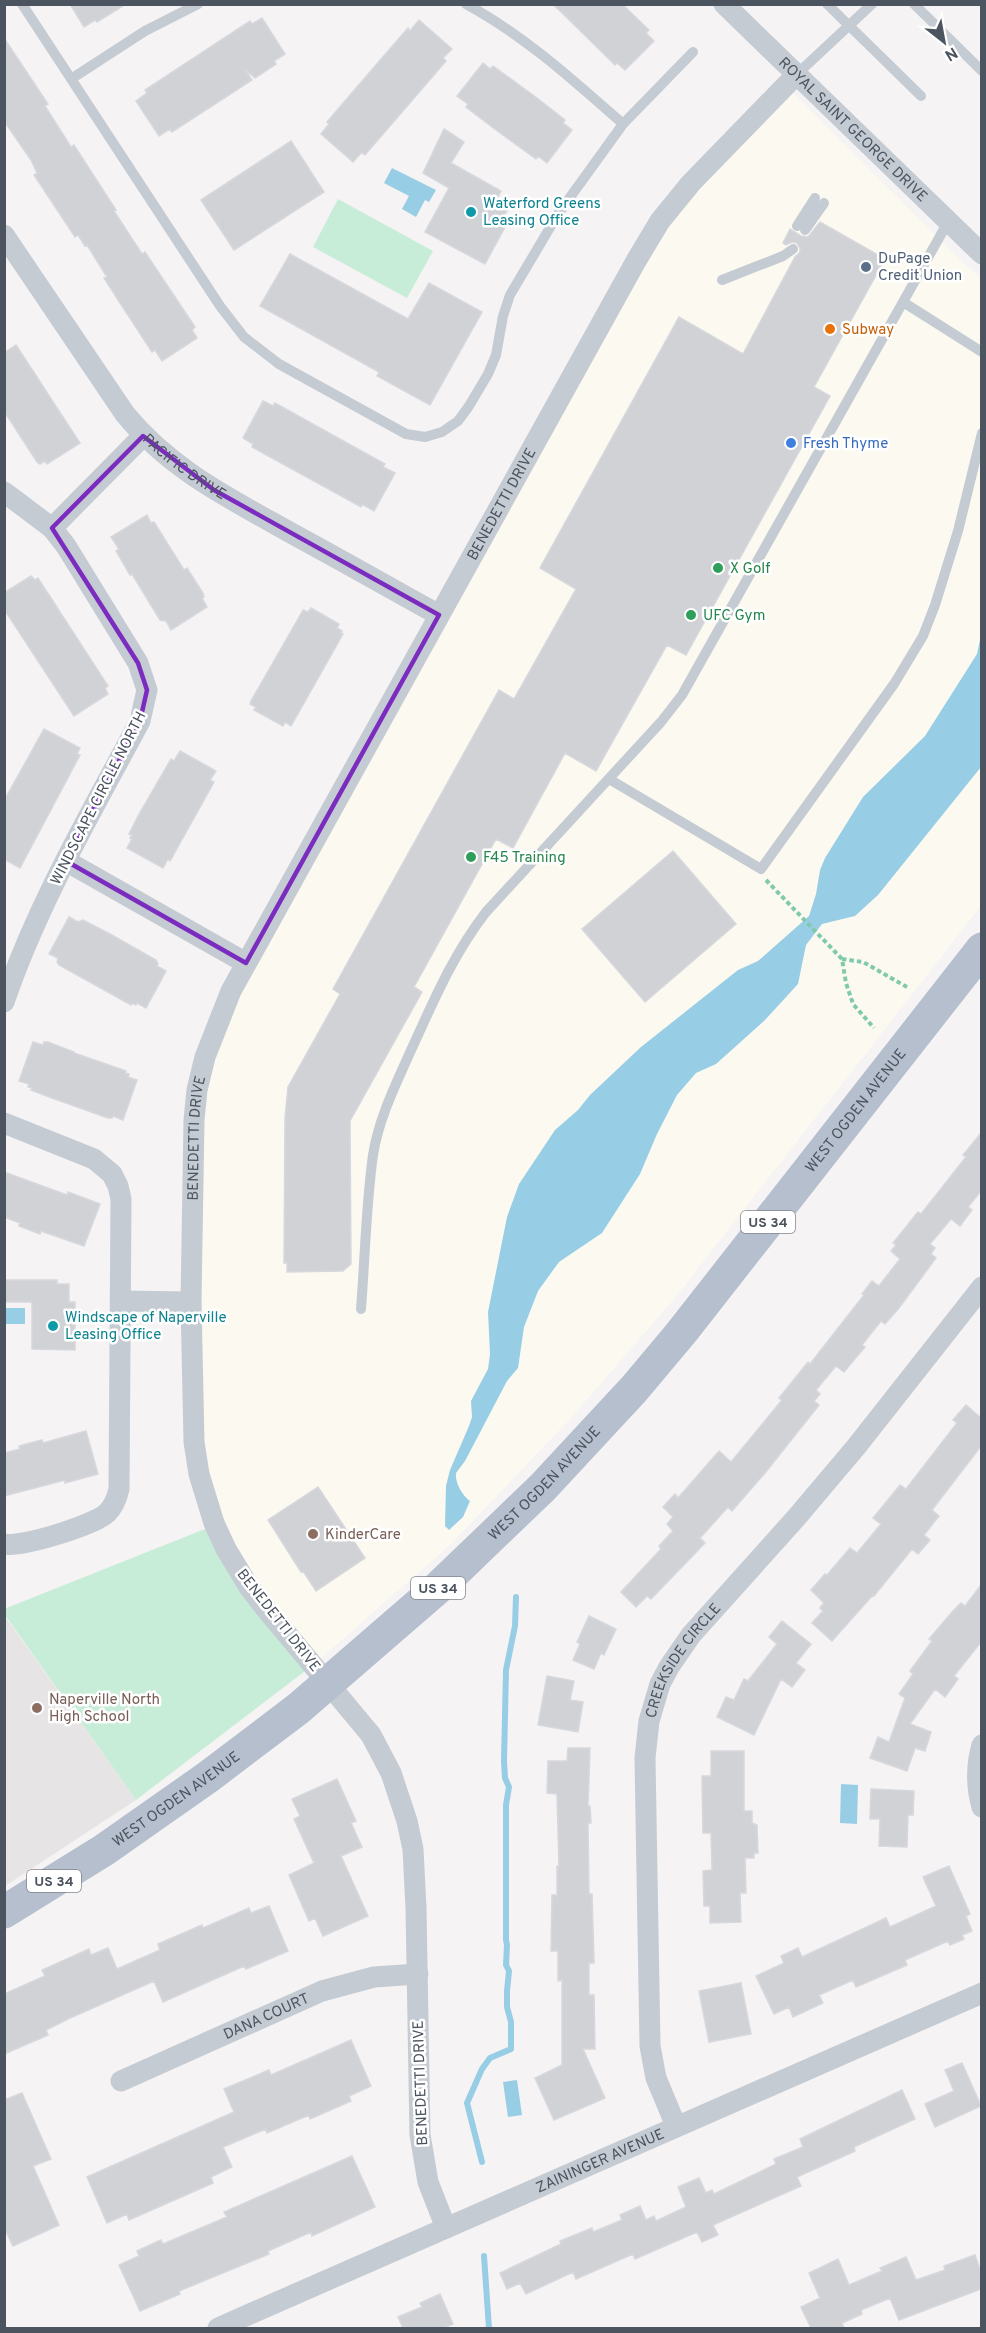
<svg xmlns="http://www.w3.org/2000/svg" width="986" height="2333" font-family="Overpass,sans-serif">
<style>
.commercial{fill:#fcfaf0}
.education{fill:#e6e4e4}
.green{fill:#c7edd9}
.water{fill:#98cde6}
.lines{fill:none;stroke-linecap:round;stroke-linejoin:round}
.stream{stroke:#98cde6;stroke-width:6}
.building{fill:#d0d2d6;stroke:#d7d8dd;stroke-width:1.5}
.path{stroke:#81c9ad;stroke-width:4;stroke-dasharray:4.5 3;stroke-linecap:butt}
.lane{stroke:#c5cbd3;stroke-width:10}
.street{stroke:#c5cbd3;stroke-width:21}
.primary{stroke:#b5bfce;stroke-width:33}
.marked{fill:none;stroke:#7b2cbf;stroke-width:4.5;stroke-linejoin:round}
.culture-dot{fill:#0f9aa8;stroke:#fff;stroke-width:2}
.service-dot{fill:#5c6f8a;stroke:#fff;stroke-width:2}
.food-dot{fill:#e8710a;stroke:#fff;stroke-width:2}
.shop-dot{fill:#3f7fe0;stroke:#fff;stroke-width:2}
.leisure-dot{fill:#2e9e5b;stroke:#fff;stroke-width:2}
.education-dot{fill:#8d6e63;stroke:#fff;stroke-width:2}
.labels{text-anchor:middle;stroke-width:5;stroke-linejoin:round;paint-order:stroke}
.shield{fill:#fff;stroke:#82878f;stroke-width:1.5}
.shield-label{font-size:14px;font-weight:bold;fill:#4c545f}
.street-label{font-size:15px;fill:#4c545f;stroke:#fff}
.culture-label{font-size:15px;fill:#0d838f;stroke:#fff;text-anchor:start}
.service-label{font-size:15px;fill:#4e5e75;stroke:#fff;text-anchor:start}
.food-label{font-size:15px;fill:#c56008;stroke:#fff;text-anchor:start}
.shop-label{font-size:15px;fill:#366cbe;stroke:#fff;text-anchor:start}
.leisure-label{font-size:15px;fill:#27864d;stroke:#fff;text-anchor:start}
.education-label{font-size:15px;fill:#785e54;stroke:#fff;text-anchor:start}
</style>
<rect width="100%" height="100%" fill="#f5f3f3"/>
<path class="commercial" d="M783,83L963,263L981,278V906L674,1299L570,1419L448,1547L313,1665L253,1592L201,1481L195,1114L208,1049L661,212Z"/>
<path class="education" d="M4,1615L136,1800L5,1886L4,1885Z"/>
<path class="green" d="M338,199L433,251L407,298L313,247Z
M215,1525L313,1665L136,1800L5,1615L4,1609Z"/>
<path class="water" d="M392,168L436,190L429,202L425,200L416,217L402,209L409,196L384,183Z
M981,635V767L878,895L855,916L822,924L806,945L798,984L765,1020L716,1064L696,1073L677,1095L657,1134L640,1174L602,1233L559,1262L538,1291L524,1327L518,1368L507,1381L465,1461L456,1473C455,1483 462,1495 470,1501L463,1517L449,1530L445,1526L446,1486L450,1470L469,1426L472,1417L471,1401L488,1369L490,1354L488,1312L507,1217L519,1184L555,1130L578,1110L590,1095L641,1047L738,970L758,961L809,916L816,894L820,870L825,858L863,797L925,736L977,654Z
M4,1308H25V1324H5Z
M841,1784L858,1785L857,1824L840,1823Z
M517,2080L522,2115L508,2117L503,2082Z"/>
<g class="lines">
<path class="stream" d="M482,2162L467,2103L482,2069L490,2058L511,2049V2022L507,2007V1991L509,1971L506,1965L507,1945L506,1940V1805L509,1787L505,1778L504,1761L506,1670L515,1626L516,1597
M484,2256L489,2328"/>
</g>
<path class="building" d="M70,4H126L97,22L95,20L84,27Z
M553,4H622L649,30L646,33L654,41L625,70L617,63L615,65Z
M262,18L285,54L274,61L276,64L255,78L245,69L252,80L172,132L170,129L159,136L136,101L147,93L145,90L250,21L252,24Z
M419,20L452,49L443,58L446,61L365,155L362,152L353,162L321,134L329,124L327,122L375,66L408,28L410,31Z
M4,38L48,104L45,106L71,147L74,145L116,210L114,211L142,254L145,252L195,327L192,330L197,338L162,361L155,350L152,352L122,306L104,278L107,277L87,245L85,246L78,235L75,237L48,196L34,175L37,173L31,160L4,121Z
M483,63L490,69L493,66L537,98L565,120L563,123L572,130L547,163L538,156L536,159L492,127L466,107L468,104L457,96Z
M444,129L464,142L451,163L501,191L496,201L509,208L504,215L510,218L485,264L425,232L449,188L423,173Z
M291,141L324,192L234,250L201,200Z
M820,222L885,259L814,387L830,396L686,655L667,645L596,771L565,753L513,848L496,839L414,987L422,992L350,1121L351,1264L343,1271L287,1272V1263H284L285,1118L288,1087L340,994L333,989L499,690L514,699L576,589L540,568L679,317L743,354L795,257L800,252V248L797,243L792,242L786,245L783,243L790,229L801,236L808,237Z
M290,254L408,319L429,283L482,312L430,405L377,376L379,372L260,306Z
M16,345L80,443L47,464L45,461L40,464L37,462L4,411V353Z
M263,401L273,406L275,403L385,464L383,467L395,473L374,511L362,504L361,507L252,447L253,444L243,438Z
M147,515L151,523L154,522L184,570L187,568L203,593L204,597L202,598L207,607L171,630L166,621L160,620L132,574L130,575L116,551L119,549L111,537Z
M31,576L35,580L38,578L108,686L105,688L108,694L74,716L4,609V593Z
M311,608L339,624L337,628L342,631L341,634H343L291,726L285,722L283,726L254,710L256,707L250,704L251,701L302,612L303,610L308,612Z
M44,729L80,748L77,754L80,755L20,868L4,859V801Z
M180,751L216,771L210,780L214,782L170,861L168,859L163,868L127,848L132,839L130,838L132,835L129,834L138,816L171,759L174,761Z
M673,851L736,924L645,1002L582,929Z
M69,917L78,922L83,920L110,934L156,960L158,964L157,966L166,971L146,1008L137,1003L136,1005L132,1003L131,1005L59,965L57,962L58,958L49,954Z
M33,1042L43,1045L44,1042H48L74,1052V1053L126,1071L125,1073L129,1074L128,1077L137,1080L123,1120L113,1116L112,1118H108L52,1098L31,1090L32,1088L28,1087L29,1084L19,1081Z
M981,1133V1191L968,1207L972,1210L960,1226L951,1219L930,1244L935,1248L931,1254L936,1258L899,1308L885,1324L881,1321L862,1345L865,1347L844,1372L836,1366L816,1390L820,1394L814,1401L819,1405L765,1473L732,1511L728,1507L700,1538L705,1543L651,1599L647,1596L636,1607L621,1592L661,1549L659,1546L673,1531L667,1524L673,1517L663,1507L675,1494L678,1498L719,1451L731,1462L782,1400L779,1398L808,1362L810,1364L864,1295L862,1294L872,1281L879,1286L900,1259L891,1251L896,1245L893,1243L918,1212L921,1214L966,1157L963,1155Z
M4,1172L67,1195L68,1192L100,1204L84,1246L41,1231L40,1234L19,1226L20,1223L4,1217Z
M4,1280H57V1284H69V1302H75V1350L32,1349V1302H4Z
M966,1405L981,1418V1446L932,1510L939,1516L924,1535L930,1540L918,1554L912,1549L874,1596L873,1595L832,1641L812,1623L823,1611L820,1608L824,1603L811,1590L825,1574L827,1575L850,1548L857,1553L881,1524L873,1518L900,1485L906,1489L957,1423L953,1420Z
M86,1431L98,1474L65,1483V1480L4,1496V1453L20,1449L19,1446L42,1440L43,1443Z
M318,1487L365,1558L316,1591L303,1571L301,1572L268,1520Z
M981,1585V1642L954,1676L958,1679L945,1697L935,1689L910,1724L931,1732L925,1751L915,1748L907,1771L870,1758L878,1737L889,1742L905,1698L899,1694L913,1674L910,1671L932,1641L929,1639L952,1612L961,1603L965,1606Z
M589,1616L616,1629L604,1655L601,1653L594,1669L573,1660L580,1644L577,1642Z
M782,1621L811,1644L796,1663L805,1670L792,1687L781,1679L754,1735L717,1717L726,1697L734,1700L744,1679L748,1681L777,1644L769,1637Z
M547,1676L574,1681L570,1700L583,1702L578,1732L538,1725Z
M568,1748H590L588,1806H590L591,1823H588L589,1894H592L594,1963H589V1995H594L595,2049H583L605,2098L554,2120L535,2078L562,2065V1980L558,1981V1951H551L552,1895H557V1866H559L557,1794L547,1793L548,1761H567Z
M711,1751H744V1811H752V1823L757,1825L758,1853H754V1858H745L746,1893H740L741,1922L710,1923V1906H704L703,1871L712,1870L711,1833H703L702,1776H711Z
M337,1779L356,1821L351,1823L362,1847L341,1856L368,1916L323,1936L315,1918L309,1921L289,1875L314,1863L294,1819L300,1816L292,1799Z
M871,1789L914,1791L913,1815H908L907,1847L879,1846L880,1819H870Z
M949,1866L970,1914L966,1916L972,1931L962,1935L964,1939L950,1945L948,1941L905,1960L907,1965L856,1987L853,1980L819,1995L823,2003L793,2017L789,2007L774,2014L756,1976L784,1963L781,1956L798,1948L802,1957L886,1918L890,1927L936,1906L923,1877Z
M269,1906L288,1951L246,1969L244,1966L163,2002L154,1981L70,2018L46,2030L48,2035L4,2054V1994L45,1976L42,1970L89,1949L91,1955L108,1948L117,1969L160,1950L158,1944L202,1925L203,1928L249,1908L251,1913Z
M741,1983L751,2034L709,2042L699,1991Z
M351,2040L371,2086L349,2096L351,2101L310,2119L309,2115L267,2133L266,2129L223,2147L232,2167L211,2177L213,2183L129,2220L127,2214L107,2223L87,2177L234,2112L224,2089L269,2070L271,2075Z
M962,2063L981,2106L935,2127L925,2104L954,2091L945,2070Z
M902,2090L915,2119L854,2147L855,2151L797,2177L801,2186L713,2225L718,2235L702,2242L697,2232L635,2259L633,2254L576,2279L573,2272L526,2294L520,2283L507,2289L500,2273L561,2244L560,2241L592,2228L593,2232L622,2220L620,2215L640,2206L646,2220L654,2216L656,2221L686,2207L678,2187L699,2178L706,2193L712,2190L714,2194L776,2164L774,2159L803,2147L800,2139Z
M22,2093L51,2159L33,2166L59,2225L13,2246L4,2227V2100Z
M352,2156L375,2207L312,2236L311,2232L268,2251L269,2254L179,2291L180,2294L140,2311L119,2265L139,2256L137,2251L161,2240L163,2244L227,2217L224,2212Z
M975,2255L981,2272V2289L899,2320L890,2298L861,2310L862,2314L842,2323L844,2328H811L801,2307L820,2298L809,2273L838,2259L849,2285L882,2271L880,2268L906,2257L916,2280L945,2270L944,2266Z
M440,2294L453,2324L443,2328H403L398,2317L422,2307L420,2303Z"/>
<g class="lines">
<path class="path" d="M766,880L842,959L846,983L853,1004L874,1028
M842,959L863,962L907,987"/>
<path class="lane" d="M22,4L220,306L244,337L279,364L406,434L425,437L442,432L458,421L469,406L488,374L496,355L503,316L510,295L558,214L623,124L693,52
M466,4C525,36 573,80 623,124
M827,4L921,96
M914,4L982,71
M796,75L872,4
M71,79L145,31L198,4
M797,226L815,198
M805,230L824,203
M722,280L783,256L793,249
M903,302L982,352
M609,779L761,869L894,684L923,636L935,605L958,531L982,433
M361,1309C365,1258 366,1205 373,1155C379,1117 397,1082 412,1048C435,998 453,955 486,912L661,722L682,695L948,222"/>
<g class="street">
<path id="s1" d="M724,4L982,254"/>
<path id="s2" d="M4,235L125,414C171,470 229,498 291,533C341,560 390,588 439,615"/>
<path d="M4,492L52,528L66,546L138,663L147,690L140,721C91,813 38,903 4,1002"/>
<path d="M52,528L143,436"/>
<path d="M66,861L246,963"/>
<path d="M4,1123L94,1159L112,1174L118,1186L121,1199L119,1489C117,1498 114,1506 107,1513C94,1525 21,1548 4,1544"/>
<path d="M121,1301L191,1302"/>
<path d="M982,1745C976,1766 976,1786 982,1807"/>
<path id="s3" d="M121,2081L322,1991L374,1977L418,1974"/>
<path id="s4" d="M676,2126L656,2078L650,2046L645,1758L649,1721L660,1684L669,1667L691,1635L796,1518L856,1447L982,1287"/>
<path id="s5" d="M446,2228L428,2182L420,2135L416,1908L413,1849L407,1821L391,1773L371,1735L266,1609L249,1587L226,1549L214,1523L199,1474L194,1442L191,1302L194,1120L197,1090L205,1057L231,991L636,261L660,221L691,183L796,75"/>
<path id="s6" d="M218,2328L982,1993"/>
</g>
<path class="primary" id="s7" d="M4,1912L104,1850L208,1777L299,1708L440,1586L543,1487L634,1389L681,1333L982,949"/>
</g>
<path class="marked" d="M143,436L214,490L439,615L246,963L66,861L140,721L147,690L138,663L52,528Z"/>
<g class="culture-dot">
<circle cx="471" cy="212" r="6"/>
<circle cx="53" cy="1326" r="6"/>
</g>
<circle class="service-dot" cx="866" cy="267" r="6"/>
<circle class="food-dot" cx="830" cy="329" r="6"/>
<circle class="shop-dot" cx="791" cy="443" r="6"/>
<g class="leisure-dot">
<circle cx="718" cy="568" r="6"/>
<circle cx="691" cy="615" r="6"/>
<circle cx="471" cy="857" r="6"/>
</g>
<g class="education-dot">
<circle cx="313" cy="1534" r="6"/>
<circle cx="37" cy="1708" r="6"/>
</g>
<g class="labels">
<g class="shield">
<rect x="741" y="1211" width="54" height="22" rx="4.5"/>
<rect x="411" y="1577" width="54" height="22" rx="4.5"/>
<rect x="27" y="1870" width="54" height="22" rx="4.5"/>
</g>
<g class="shield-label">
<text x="768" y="1227">US 34</text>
<text x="438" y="1593">US 34</text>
<text x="54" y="1886">US 34</text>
</g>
<g class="street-label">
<text dy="5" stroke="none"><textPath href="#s1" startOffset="180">ROYAL SAINT GEORGE DRIVE</textPath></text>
<text dy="5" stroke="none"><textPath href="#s2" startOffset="296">PACIFIC DRIVE</textPath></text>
<text dy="5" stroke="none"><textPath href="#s5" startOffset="1868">BENEDETTI DRIVE</textPath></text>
<text transform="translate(98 798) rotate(-63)" y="5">WINDSCAPE CIRCLE NORTH</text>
<text dy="5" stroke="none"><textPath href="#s7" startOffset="1178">WEST OGDEN AVENUE</textPath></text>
<text dy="5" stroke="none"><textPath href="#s5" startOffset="1158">BENEDETTI DRIVE</textPath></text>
<text dy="5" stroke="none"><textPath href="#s7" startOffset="692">WEST OGDEN AVENUE</textPath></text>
<text transform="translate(279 1620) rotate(52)" y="5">BENEDETTI DRIVE</text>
<text dy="5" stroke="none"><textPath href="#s4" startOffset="480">CREEKSIDE CIRCLE</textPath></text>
<text dy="5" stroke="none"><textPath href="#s7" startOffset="206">WEST OGDEN AVENUE</textPath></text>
<text dy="5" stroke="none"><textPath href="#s3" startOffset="159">DANA COURT</textPath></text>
<text transform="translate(420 2083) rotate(-92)" y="5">BENEDETTI DRIVE</text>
<text dy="5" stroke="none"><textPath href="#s6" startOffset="417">ZAININGER AVENUE</textPath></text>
</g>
<g class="culture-label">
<text x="483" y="208">Waterford Greens<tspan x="483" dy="17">Leasing Office</tspan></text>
<text x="65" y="1322">Windscape of Naperville<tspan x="65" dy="17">Leasing Office</tspan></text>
</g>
<g class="service-label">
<text x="878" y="263">DuPage<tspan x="878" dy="17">Credit Union</tspan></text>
</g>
<g class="food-label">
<text x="842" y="334">Subway</text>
</g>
<g class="shop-label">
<text x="803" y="448">Fresh Thyme</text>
</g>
<g class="leisure-label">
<text x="730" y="573">X Golf</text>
<text x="703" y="620">UFC Gym</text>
<text x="483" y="862">F45 Training</text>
</g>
<g class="education-label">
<text x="325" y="1539">KinderCare</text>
<text x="49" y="1704">Naperville North<tspan x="49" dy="17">High School</tspan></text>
</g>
</g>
<rect width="986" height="2333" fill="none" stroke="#4c545f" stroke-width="12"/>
<g transform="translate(944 42) rotate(149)" stroke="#ffffff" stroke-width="4.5" paint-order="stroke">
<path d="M0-4.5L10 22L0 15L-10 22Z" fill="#4c545f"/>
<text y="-9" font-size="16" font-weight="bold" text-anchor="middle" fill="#4c545f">N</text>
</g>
</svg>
